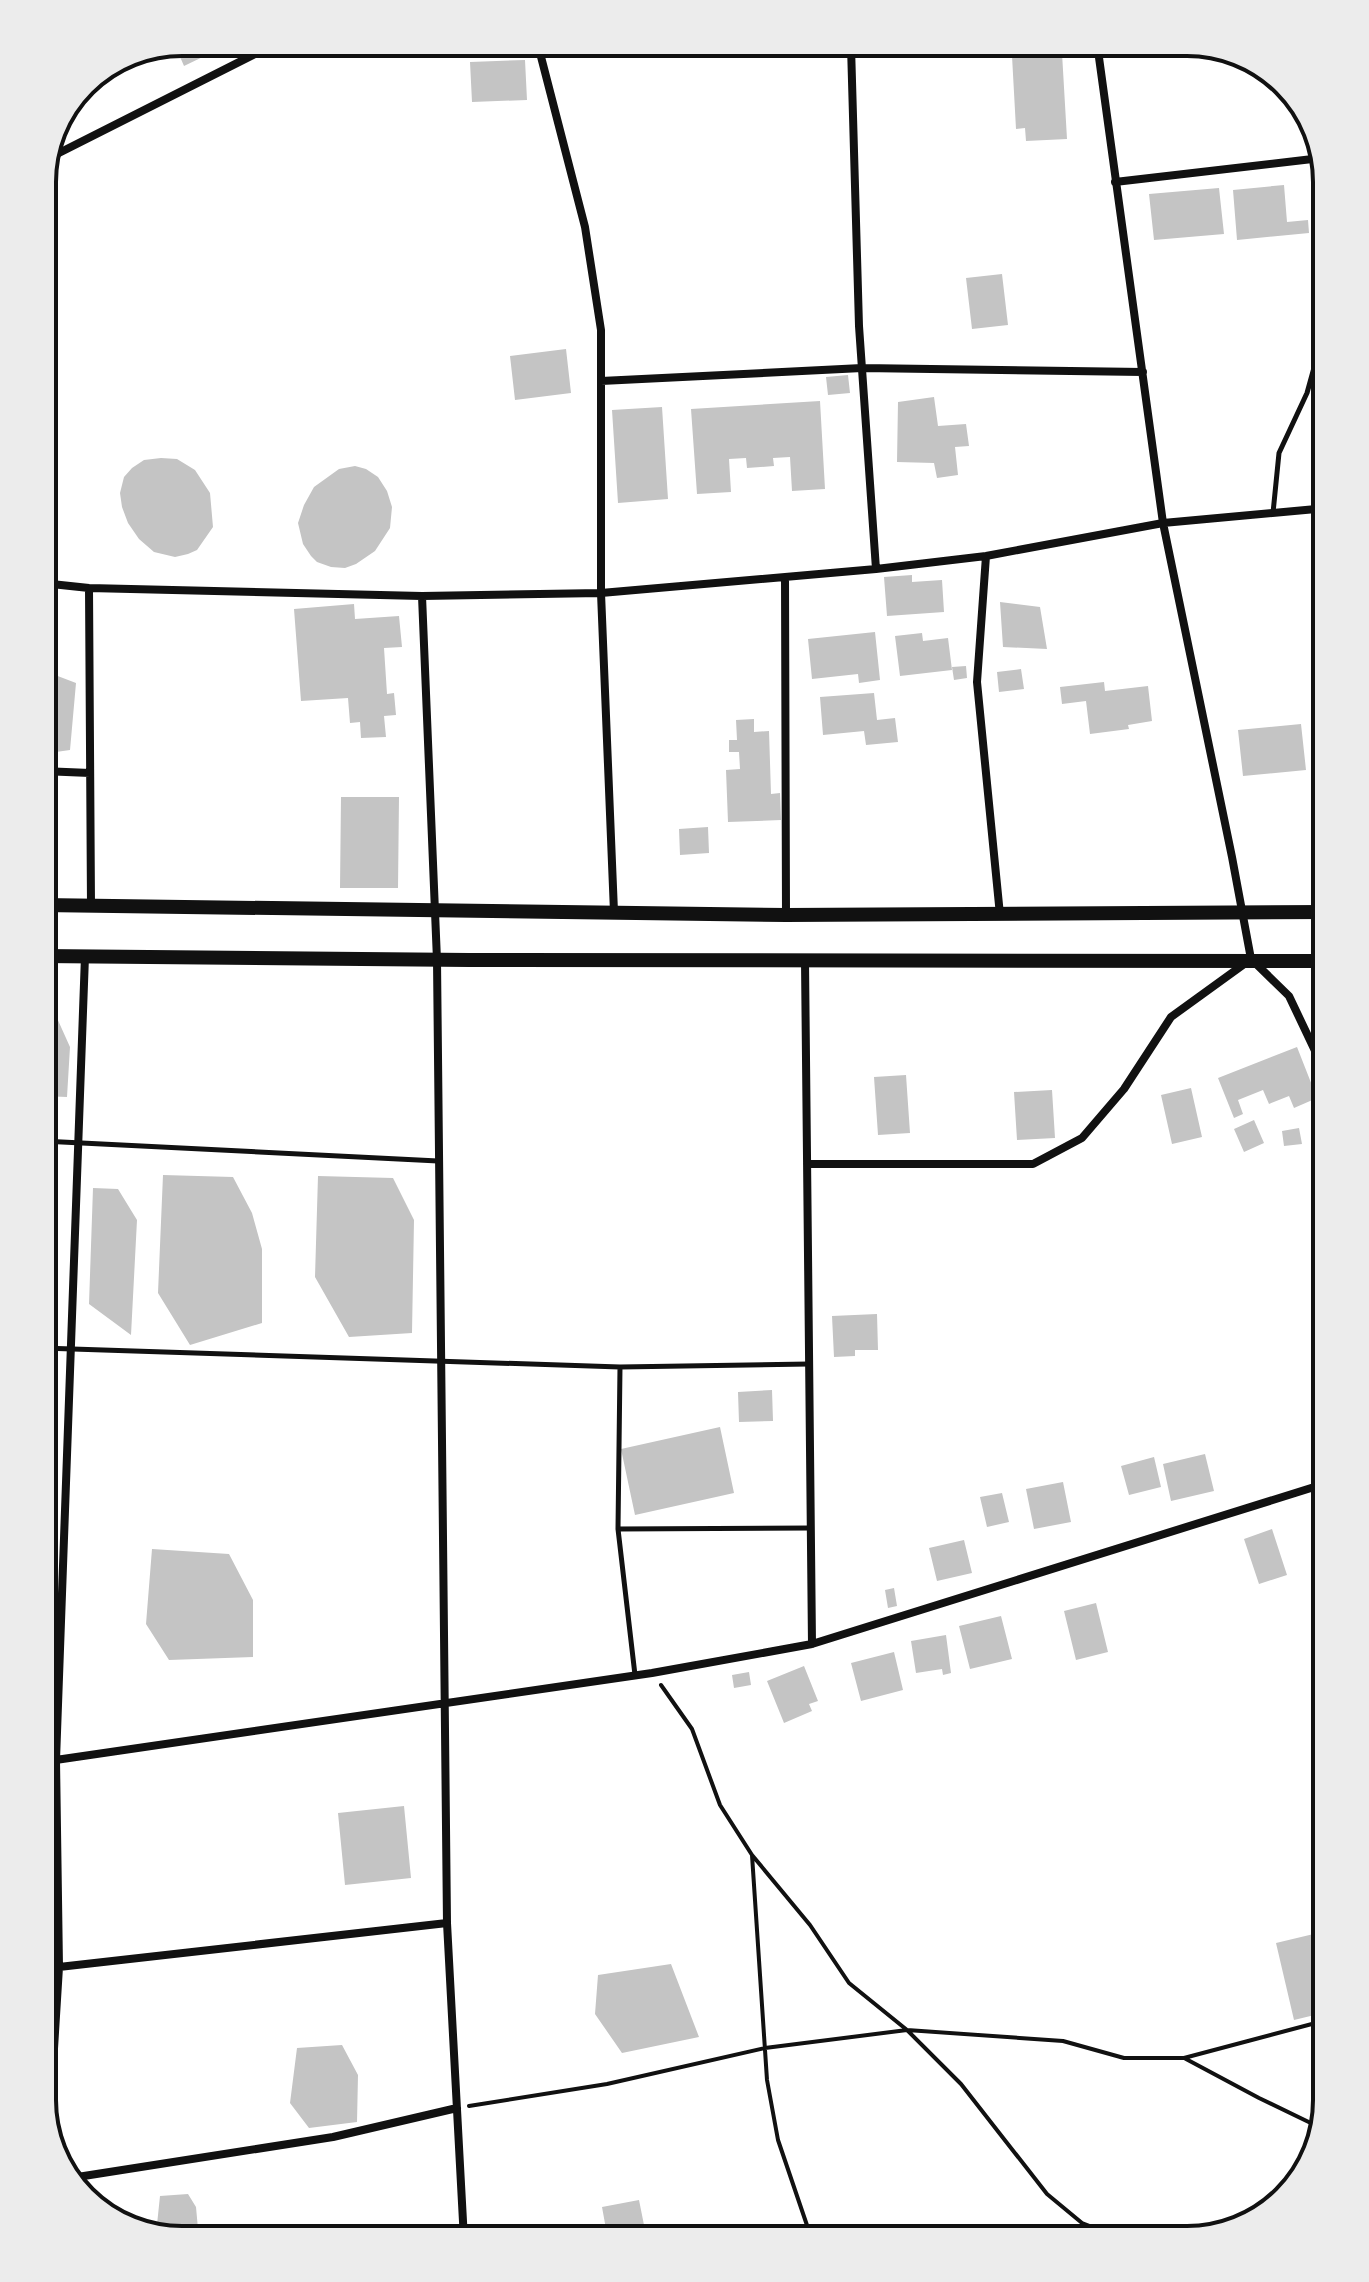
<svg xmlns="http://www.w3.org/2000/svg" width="1369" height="2282" font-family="Spectral,serif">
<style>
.building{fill:#c4c4c4}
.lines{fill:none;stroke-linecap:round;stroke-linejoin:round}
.path{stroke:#111;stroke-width:4}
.service{stroke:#111;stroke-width:5}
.minor{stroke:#111;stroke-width:8}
.secondary{stroke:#111;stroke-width:14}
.rim{fill:none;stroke:#111;stroke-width:4}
</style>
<rect width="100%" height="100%" fill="#fff"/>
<path class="building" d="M178,52H213L184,66Z
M1062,53L1067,139L1026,141L1025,128L1016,129L1012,56Z
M525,60L527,100L472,102L470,62Z
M1284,185L1287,222L1308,220L1309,233L1237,240L1233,190Z
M1219,188L1224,234L1154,240L1149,194Z
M1002,274L1008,325L972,329L966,278Z
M566,349L571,393L515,400L510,356Z
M848,375L850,393L828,395L826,377Z
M934,397L938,426L966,424L969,446L955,447L958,475L937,478L934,463L897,462L898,402Z
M820,401L825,489L792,491L790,457L773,458L774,466L747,468L746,458L729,459L731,492L697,494L691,409Z
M662,407L668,499L618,503L612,410Z
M161,458L177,459L195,470L210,493L213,527L197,550L188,554L175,557L154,552L139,539L128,523L122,507L120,493L124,477L132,468L144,460Z
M355,466L366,469L378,477L387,491L392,507L390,528L375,551L356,564L345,568L331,567L317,562L311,556L303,544L298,523L304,505L314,487L339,469Z
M912,575V582L942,580L944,612L887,616L884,577Z
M1000,602L1040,607L1047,649L1003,647Z
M354,604L355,619L399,616L402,647L384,648L387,694L394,693L396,715L384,716L386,737L361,738L360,722L350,723L348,698L301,701L294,609Z
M875,632L880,680L859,683L858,674L812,679L808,639Z
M922,633L923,641L948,638L952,670L900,676L895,636Z
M966,666L967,678L954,680L952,667Z
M1021,669L1024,689L999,692L997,672Z
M42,670L76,683L70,750L42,754Z
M1104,682L1105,691L1148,686L1152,721L1128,725L1129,729L1090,734L1086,701L1062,704L1060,687Z
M874,693L877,720L895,718L898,742L866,745L864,731L823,735L820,697Z
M754,719V732L769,731L771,794L780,793L781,820L728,822L726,770L740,769L739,752H729V740H737L736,720Z
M1301,724L1306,770L1243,776L1238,730Z
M341,797H399L398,888H340Z
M708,827L709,853L680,855L679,829Z
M42,998H48L70,1047L67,1097L42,1096Z
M1297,1047L1317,1098L1294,1108L1289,1096L1269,1104L1263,1090L1238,1100L1243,1114L1234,1118L1218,1078Z
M906,1075L910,1133L878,1135L874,1077Z
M1191,1088L1202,1137L1172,1144L1161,1095Z
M1052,1090L1055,1138L1017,1140L1014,1092Z
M1254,1120L1264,1143L1244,1152L1234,1129Z
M1299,1128L1302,1144L1284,1146L1282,1131Z
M163,1175L233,1177L252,1213L262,1249V1323L190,1345L158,1293Z
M318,1176L393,1178L414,1220L412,1333L349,1337L315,1277Z
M93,1188L118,1189L137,1220L131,1335L89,1304Z
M877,1314L878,1350H855V1356L834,1357L832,1316Z
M1327,1349V1384L1319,1385L1314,1351Z
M772,1390L773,1421L739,1422L738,1392Z
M720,1427L734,1493L635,1515L621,1449Z
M1205,1454L1214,1491L1171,1501L1163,1464Z
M1154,1457L1161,1487L1129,1495L1121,1466Z
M1063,1482L1071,1522L1034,1529L1026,1489Z
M1002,1493L1009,1522L987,1527L980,1497Z
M1272,1529L1287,1575L1259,1584L1244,1539Z
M964,1540L972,1573L937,1581L929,1548Z
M152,1549L229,1554L253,1600V1657L169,1660L146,1624Z
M894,1588L897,1606L888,1608L885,1590Z
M1096,1603L1108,1652L1076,1660L1064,1611Z
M1001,1616L1012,1659L970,1669L959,1626Z
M946,1635L951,1673L943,1675L942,1669L916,1673L911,1641Z
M894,1652L903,1690L861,1701L851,1663Z
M804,1666L818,1701L809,1704L812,1711L784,1723L767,1681Z
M749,1672L751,1685L734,1688L732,1675Z
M404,1806L411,1878L345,1885L338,1813Z
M1322,1932L1327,1955V2012L1294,2020L1276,1943Z
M671,1964L699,2037L622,2053L595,2014L598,1975Z
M342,2045L358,2075L357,2122L309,2128L290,2103L297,2048Z
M188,2194L196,2207L199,2240H173L156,2234L160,2196Z
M639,2200L647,2240H608L602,2207Z"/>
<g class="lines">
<path class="path" d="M661,1685L692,1729L720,1805L752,1855L767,2080L778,2140L812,2240
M752,1855L810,1925L849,1983L907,2030L1063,2041L1124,2058H1184L1327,2020
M1186,2059L1259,2098L1319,2127
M469,2106L607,2084L765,2048L907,2030L961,2084L1047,2194L1082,2223L1126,2240"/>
<path class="service" d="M1321,158L1327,227
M1273,513L1279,453L1307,393L1327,321
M42,1141L438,1161
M42,1348L620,1367L809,1364
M620,1367L618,1529L635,1675
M618,1529L811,1528"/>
<path class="minor" d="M1097,43L1163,523L1232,857L1251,959L1289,996L1327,1076
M851,46L859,326L876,569
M539,49L585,227L601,330V593L614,912
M49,158L261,51
M1115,182L1321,158
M601,381L862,368L1143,372
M986,556L977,682L1000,915
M785,578L786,915
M42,583L89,588L422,596L601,593L876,569L986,556L1163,523L1327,508
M89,588L91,905
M42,771L90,773
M805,961L812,1644
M807,1164H1033L1082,1138L1124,1089L1171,1017L1247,962
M42,1762L652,1673L812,1644L1327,1483
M447,1923L464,2240
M59,1967L447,1923L437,960L422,596
M49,2130L59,1967L56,1760L85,956
M71,2178L333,2137L457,2108"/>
<path class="secondary" d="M42,905L786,915L1327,912
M42,956L469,960L1327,961"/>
</g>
<path d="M0 0H1369V2282H0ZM182 56H1187A126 126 0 0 1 1313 182V2100A126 126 0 0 1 1187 2226H182A126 126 0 0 1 56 2100V182A126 126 0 0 1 182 56Z" fill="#ececec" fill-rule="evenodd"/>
<path class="rim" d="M182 56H1187A126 126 0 0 1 1313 182V2100A126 126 0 0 1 1187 2226H182A126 126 0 0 1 56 2100V182A126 126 0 0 1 182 56Z"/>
</svg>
